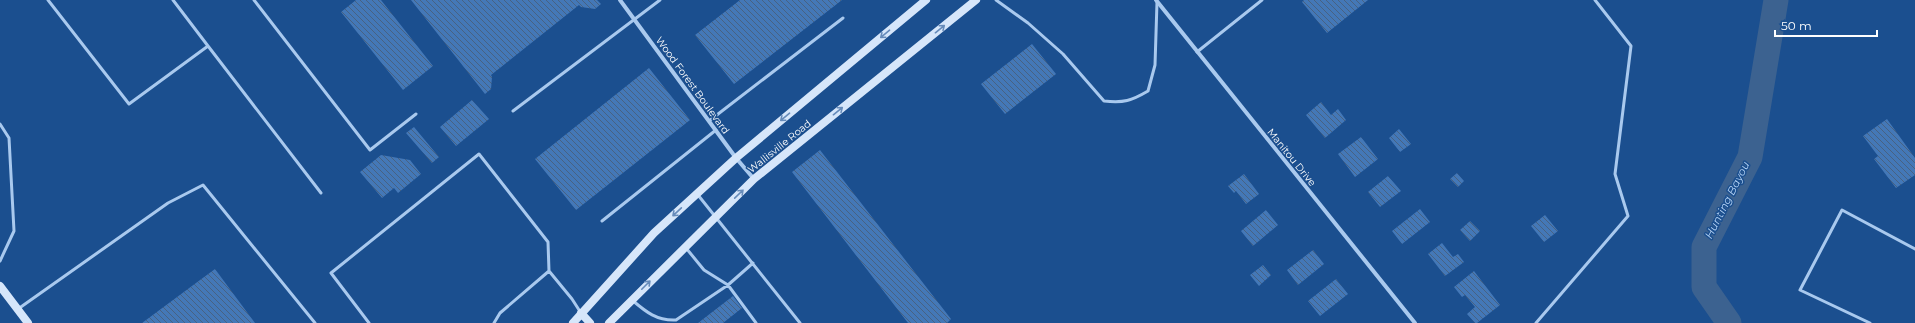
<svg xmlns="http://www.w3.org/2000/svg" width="1915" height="323" font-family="Montserrat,sans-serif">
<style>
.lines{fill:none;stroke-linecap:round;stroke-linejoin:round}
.river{stroke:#3c6290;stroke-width:25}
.building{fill:url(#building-back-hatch)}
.service{stroke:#a9c9ee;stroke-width:3}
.minor{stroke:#a9c9ee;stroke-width:4}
.secondary{stroke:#d6e6fa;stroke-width:8}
.oneway{stroke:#668bba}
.labels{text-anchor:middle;stroke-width:3;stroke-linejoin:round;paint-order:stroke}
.street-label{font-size:10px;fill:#fff;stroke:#1b4f8f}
.water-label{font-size:11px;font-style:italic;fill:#b5d3f5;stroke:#1b4f8f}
</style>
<defs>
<pattern id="building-back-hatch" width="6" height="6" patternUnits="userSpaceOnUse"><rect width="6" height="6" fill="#4478b7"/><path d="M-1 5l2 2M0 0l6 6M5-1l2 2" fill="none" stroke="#486282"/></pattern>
</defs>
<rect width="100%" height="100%" fill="#1b4f8f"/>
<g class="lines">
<path class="river" d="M1729,323L1704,287V247L1750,157L1776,0"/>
</g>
<path class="building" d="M356,0H381L433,66L403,90L341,12Z
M411,0H597L601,4L595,9L581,7L579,5L491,75L492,77L491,89L485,94Z
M740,0H842L734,84L695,35Z
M1304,0H1368L1327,33L1302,2Z
M1032,44L1056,74L1005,114L981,84Z
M649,68L690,120L576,210L535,159Z
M472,100L489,119L456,146L440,127Z
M1321,102L1331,115L1338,109L1346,120L1325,138L1306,115Z
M1887,119L1915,158V175L1896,188L1874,159L1878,156L1863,136Z
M414,127L439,157L432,163L406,133Z
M1399,129L1411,144L1400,152L1389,138Z
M1361,137L1378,159L1355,177L1338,154Z
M820,150L951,319L947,323H908L792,172Z
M381,155L410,160L421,174L398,193L394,188L382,198L360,172Z
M1457,173L1464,181L1458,187L1450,179Z
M1244,174L1259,194L1246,204L1236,191L1234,193L1228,186Z
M1388,176L1401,191L1380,207L1368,192Z
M1420,209L1430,222L1402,244L1392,231Z
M1266,210L1278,225L1253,246L1241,231Z
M1545,215L1558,231L1544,242L1531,226Z
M1470,221L1480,231L1470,241L1460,230Z
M1442,243L1453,257L1458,254L1464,262L1445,276L1428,254Z
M1313,250L1324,264L1298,285L1287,270Z
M1263,265L1271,275L1259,286L1250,275Z
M215,269L255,323H142L200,280Z
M1474,271L1500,305L1477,323H1475L1467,314L1475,307L1465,295L1462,297L1454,287Z
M1336,279L1348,294L1320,316L1308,301Z
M733,296L742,308L723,323H698Z"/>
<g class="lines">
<path class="service" d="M48,0L129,104L208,46L321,193
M173,0L208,46
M254,0L370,150L416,114
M996,0L1028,23L1063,54L1104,101C1124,103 1131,101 1148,91L1155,65L1157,2
M1197,52L1262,0
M513,111L660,0
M709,121L843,18
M0,124L9,138L14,231L0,261
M698,195L800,323
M602,221L716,130
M686,248L704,270L728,285L756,323
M632,300C646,312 657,321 676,320L728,285L753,263
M18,309L168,203L203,185L315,323
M369,323L331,273L479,154L548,242L549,271L572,299L581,313
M494,323L500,313L549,271
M1536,323L1628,216L1615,174L1631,46L1595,0
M1870,323L1800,290L1842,210L1915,249"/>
<path class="minor" d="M620,0L736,158L754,179
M1156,0L1415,323"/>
<path class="secondary" d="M0,286L28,323
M581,313L590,323
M573,323L654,233L736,158L926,0
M609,323L754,179L976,0"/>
</g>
<defs><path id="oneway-shaft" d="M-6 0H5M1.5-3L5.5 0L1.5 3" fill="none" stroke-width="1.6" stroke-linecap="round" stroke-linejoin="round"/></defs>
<g class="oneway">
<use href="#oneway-shaft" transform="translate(940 29) rotate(-39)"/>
<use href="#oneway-shaft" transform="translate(885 34) rotate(140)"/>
<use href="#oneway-shaft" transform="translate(838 111) rotate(-39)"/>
<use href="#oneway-shaft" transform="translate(785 117) rotate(140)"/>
<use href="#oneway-shaft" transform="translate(739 194) rotate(-44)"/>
<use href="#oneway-shaft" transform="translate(677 212) rotate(137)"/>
<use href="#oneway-shaft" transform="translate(646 285) rotate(-45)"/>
</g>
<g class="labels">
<g class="street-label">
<text transform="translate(693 85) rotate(54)" y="4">Wood Forest Boulevard</text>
<text transform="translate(779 146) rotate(-39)" y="4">Wallisville Road</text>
<text transform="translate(1292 157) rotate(51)" y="4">Manitou Drive</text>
</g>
<g class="water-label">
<text transform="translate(1727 200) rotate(-63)" y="4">Hunting Bayou</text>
</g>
</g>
<path d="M1775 30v6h102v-6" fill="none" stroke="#ffffff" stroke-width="2"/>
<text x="1781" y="30" font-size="12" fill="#ffffff" stroke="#1b4f8f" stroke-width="3" paint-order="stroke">50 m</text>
</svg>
